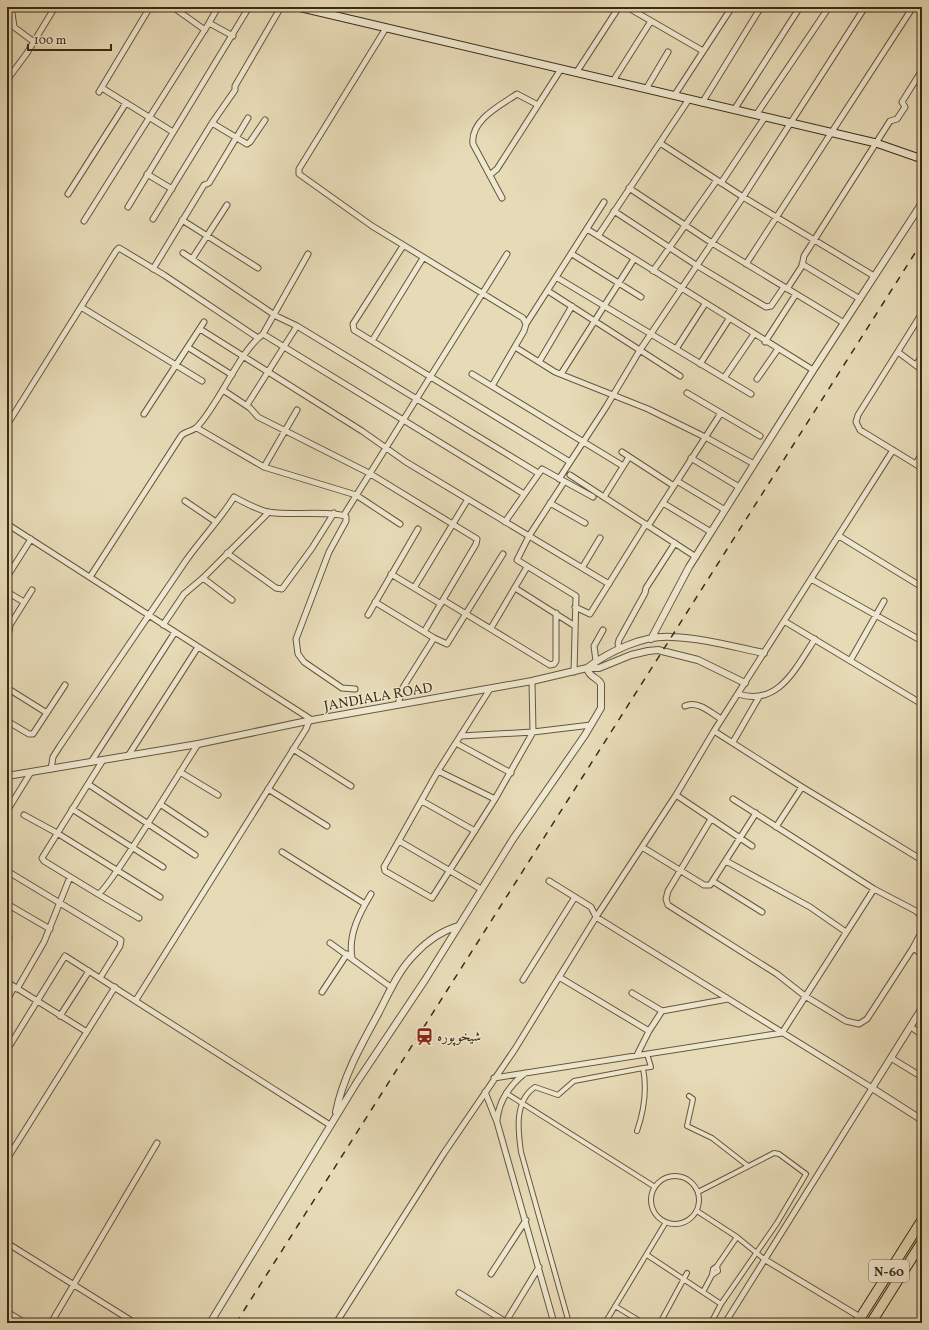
<svg xmlns="http://www.w3.org/2000/svg" width="929" height="1330" font-family="Vollkorn,Amiri,serif">
<style>
.lines{fill:none;stroke-linecap:round;stroke-linejoin:round}
.pedestrian-casing{stroke:#66573d;stroke-width:6}
.minor-casing{stroke:#66573d;stroke-width:7}
.tertiary-casing{stroke:#66573d;stroke-width:8}
.secondary-casing{stroke:#3b2b14;stroke-width:9}
.trunk-casing{stroke:#3b2b14;stroke-width:11}
.pedestrian{stroke:#efe8d0;stroke-width:4}
.minor{stroke:#efe8d0;stroke-width:5}
.tertiary{stroke:#efe8d0;stroke-width:6}
.secondary{stroke:#efe8d0;stroke-width:7}
.trunk{stroke:#e7dbb7;stroke-width:9}
.rail{stroke:#3b2b14;stroke-width:1.5;stroke-dasharray:7 7;stroke-linecap:butt}
.labels{text-anchor:middle;stroke-width:3;stroke-linejoin:round;paint-order:stroke}
.shield{fill:#efe8d0;stroke:#71644c;stroke-width:1}
.shield-label{font-size:13px;font-weight:bold;fill:#3b2b14}
.street-label{font-size:14px;fill:#3b2b14;stroke:#efe8d0}
.poi-label{font-size:14px;fill:#3b2b14;stroke:#efe8d0;text-anchor:start}
</style>
<rect width="100%" height="100%" fill="#e7dbb7"/>
<filter id="stains"><feTurbulence type="fractalNoise" baseFrequency=".005" numOctaves="4"/><feColorMatrix values="0 0 0 0 .2 0 0 0 0 .09 0 0 0 0 .02 0 0 0 .5 -.17"/></filter>
<radialGradient id="worn" r=".72"><stop offset=".6" stop-color="#630" stop-opacity="0"/><stop offset="1" stop-color="#630" stop-opacity=".3"/></radialGradient>
<g class="lines">
<defs>
<path id="pedestrian" d="M506,1093L655,1187
M689,1096L693,1099L687,1126L712,1138L748,1166
M637,1131C644,1111 647,1089 643,1068L651,1067L647,1054
M651 1200a24 24 0 1 1 48 0a24 24 0 1 1-48 0Z
M698,1192L774,1153L779,1154L806,1174L777,1223L721,1304L711,1323
M697,1211L737,1237L764,1259
M647,1255L721,1304
M712,1275L713,1269L717,1266L737,1237
M703,1292L712,1275L718,1271L717,1266
M615,1306L643,1323
M569,1323L521,1152C518,1131 514,1101 535,1087L558,1095L574,1081L643,1068
M605,1323L666,1222
M660,1323L687,1273"/>
<path id="minor" d="M176,7L177,10L205,30
M627,7L703,51
M914,7L922,12
M7,9L12,13L14,27L34,42
M209,23L233,36
M386,28L299,169V174L372,226L523,318L526,324L524,331L492,386
M576,73L619,7
M7,80L27,53L55,7
M613,81L651,21
M102,88L173,132
M646,89L668,52
M99,92L150,7
M674,96L732,7
M702,103L761,7
M734,110L800,7
M756,115L829,7
M212,123L247,144L250,142L265,120
M660,143L743,197L874,276
M147,174L172,189
M491,174L497,169L561,69
M721,183L765,117
M629,188L712,243L844,323
M68,194L126,103
M502,198L473,144C470,120 501,105 517,94L538,105
M128,207L249,7
M614,211L696,265L766,307L771,306L784,287
M153,219L212,123L235,90V86L281,7
M182,220L258,268
M84,221L209,23L218,7
M587,229L813,370
M598,236L689,99
M403,246L353,324L354,330L570,462
M183,253L276,316L297,326L538,473
M572,254L641,297
M192,259L227,205
M746,264L913,7
M802,264L860,299
M153,269L204,185L209,183L248,118
M653,271L717,180
M556,277L751,394
M787,289L802,266L804,256L890,121L897,119L905,107L902,102L922,70
M548,291L680,376
M81,307L202,381
M922,313L858,415L856,422L860,430L922,468
M526,324L604,202
M200,329L362,431L406,462L609,584
M263,334L524,494
M372,341L423,258
M765,342L796,294
M515,347L555,372L648,409L707,438L754,464
M189,348L232,375
M676,349L705,304
M898,352L922,370
M539,362L572,306
M700,364L729,319
M916,365L922,356
M472,374L623,466
M561,374L634,259
M724,378L754,334
M757,379L778,349
M223,390L250,408L258,417L369,473L477,539L476,544L424,632
M687,393L760,436
M247,405L297,326
M144,414L204,322
M7,425L116,251L119,248L164,275L258,338
M197,428L264,467L356,495L400,524
M622,452L674,486
M691,458L739,487
M916,464L922,453
M264,467L297,410
M570,475L696,557
M559,479L606,407L640,350L743,197L865,7
M677,481L725,510
M564,482L529,536L517,560L576,596L574,672
M604,497L629,457
M185,501L216,522
M550,503L585,523
M663,503L711,532
M344,515L507,254
M505,522L542,469L593,497
M7,524L312,720
M648,526L721,413
M839,536L922,587
M227,553L276,588L282,589L312,548L334,513
M582,568L600,538
M391,574L441,604
M7,577L31,539
M90,577L181,436C185,431 192,432 197,427C220,403 238,353 263,334L308,254
M203,578L232,600
M811,579L922,641
M414,588L468,499
M515,588L575,626
M7,592L24,602
M443,600L550,665L554,664L556,661V613
M375,602L434,638L447,644L503,554
M575,607L590,614L646,524
M368,615L418,529
M784,621L922,704
M163,625L184,594L203,578L269,512
M491,628L527,567
M7,643L10,625L32,590
M620,649L618,644L619,640L645,593L646,588L675,543
M596,661L594,646L603,630
M850,661L884,601
M7,688L47,713
M490,689L438,771L384,867L385,871L432,898L495,799L533,732L532,681
M738,694C779,707 796,667 815,639
M398,705L402,689L434,638
M685,706C698,700 711,713 721,719
M7,721L29,734H33L65,685
M714,731L802,787L922,860
M461,736L533,732L591,725
M733,742L759,697
M456,743L511,773
M293,749L351,786
M128,756L198,647
M103,760L42,858L44,861L98,894C108,891 186,762 198,744
M91,762L175,632
M51,769L53,757L60,746C102,685 143,623 185,562C200,540 220,520 234,497C245,503 256,509 268,512C284,516 338,510 346,517V521L329,552L296,639L298,654L304,662L342,688L355,689
M438,771L495,799
M180,772L218,795
M88,784L195,855
M268,789L327,826
M676,795L752,846
M733,799L874,889L916,911L922,917
M422,801L475,831
M160,804L205,834
M72,809L163,867
M7,811L31,772
M24,815L57,833L160,897
M711,819L668,891L666,899L668,905L777,974L805,996L846,1021L859,1024L867,1019L913,948L922,931
M776,827L802,787
M399,841L481,889
M642,847L704,885H710L756,813
M282,852L365,904
M726,861L810,907L846,932
M7,871L121,940L120,946L100,978
M549,881L591,907L596,917L872,1088L725,1323
M714,882L762,912
M98,894L139,918
M7,904L50,929
M7,942L9,938
M330,943L392,988
M913,948L922,954
M352,958C348,935 359,914 371,894
M559,977L649,1031
M523,980L575,897
M7,982L87,1032
M17,989L44,942L70,877
M322,992L347,954
M632,993L662,1011
M7,1000L14,987
M136,1000L306,729L309,721
M60,1016L89,971
M911,1027L922,1035
M7,1050L65,956L330,1125
M637,1055L649,1031L662,1011L728,999
M891,1058L922,1077
M494,1078L782,1033L874,889
M485,1092L497,1122L554,1323
M497,1120C499,1100 510,1085 525,1073
M7,1159L115,987
M7,1243L135,1323
M764,1259L860,1317
M491,1274L526,1220
M459,1293L506,1322
M7,1312L25,1323
M51,1323L157,1143
M336,1323L444,1153L515,1049L596,917L676,795L714,731L893,450
M505,1323L539,1267"/>
<path id="tertiary" d="M651,639L689,567L814,369L922,203
M587,668C610,651 643,635 672,637C703,638 734,647 764,653
M7,776L198,744L312,720L532,681L587,668H599L631,655L648,651L658,650L698,660L745,683
M922,1008L872,1088L922,1120
M336,1112C343,1077 361,1045 378,1014C389,993 398,971 415,954C427,941 442,931 458,926
M210,1323L357,1082L425,980L513,839L585,735L601,708V684C598,677 589,678 587,668"/>
<path id="secondary" d="M298,7L876,143L922,159"/>
<path id="trunk" d="M857,1323L922,1220
M871,1323L922,1242"/>
</defs>
<use href="#pedestrian" class="pedestrian-casing"/>
<use href="#minor" class="minor-casing"/>
<use href="#tertiary" class="tertiary-casing"/>
<use href="#secondary" class="secondary-casing"/>
<use href="#trunk" class="trunk-casing"/>
<use href="#pedestrian" class="pedestrian"/>
<use href="#minor" class="minor"/>
<use href="#tertiary" class="tertiary"/>
<use href="#secondary" class="secondary"/>
<use href="#trunk" class="trunk"/>
<path class="rail" d="M236,1323L922,242"/>
</g>
<defs>
<symbol id="station-bare" viewBox="-9 -9 18 18"><path d="M-3-6H3Q5-6 5-4V2Q5 4 3 4L4.5 6H3L1.5 4h-3L-3 6H-4.5L-3 4Q-5 4-5 2V-4Q-5-6-3-6ZM-3.5-4v3h7v-3ZM-3.5 1v1.5H-2V1ZM2 1v1.5H3.5V1Z" fill="#8f2418" stroke="#efe8d0" stroke-width="2.5" paint-order="stroke"/></symbol>
</defs>
<g fill-rule="evenodd">
<use href="#station-bare" x="412" y="1024" width="25" height="25"/>
</g>
<g class="labels">
<rect class="shield" x="869" y="1260" width="40" height="22" rx="3"/>
<g class="shield-label">
<text x="889" y="1276">N-60</text>
</g>
<g class="street-label">
<text transform="translate(378 696) rotate(-10)" y="5">JANDIALA ROAD</text>
</g>
<g class="poi-label">
<text x="437" y="1041">شیخوپورہ</text>
</g>
</g>
<rect width="929" height="1330" fill="none" stroke="#e7dbb7" stroke-width="24"/>
<rect x="8" y="8" width="913" height="1314" fill="none" stroke="#3b2b14" stroke-width="2"/>
<rect x="12" y="12" width="905" height="1306" fill="none" stroke="#3b2b14"/>
<path d="M28 44v6h83v-6" fill="none" stroke="#3b2b14" stroke-width="2"/>
<text x="34" y="44" font-size="12" fill="#3b2b14" stroke="#efe8d0" stroke-width="3" paint-order="stroke">100 m</text>
<rect width="100%" height="100%" filter="url(#stains)"/>
<rect width="100%" height="100%" fill="url(#worn)"/>
</svg>
